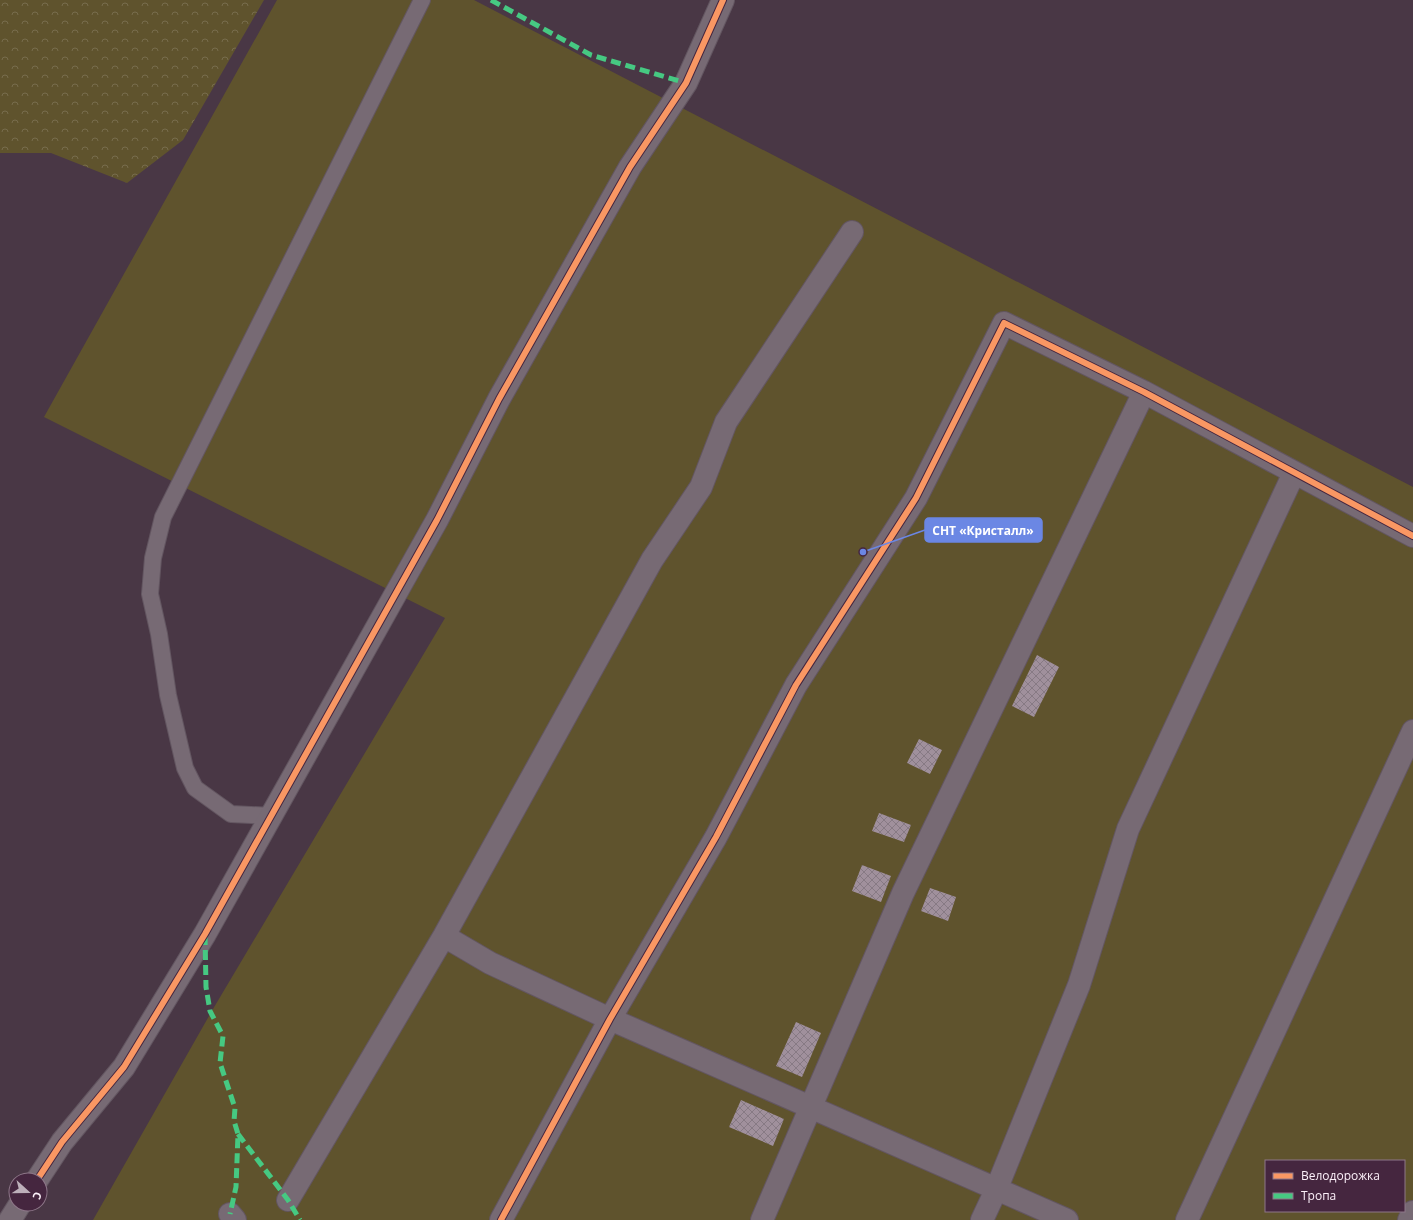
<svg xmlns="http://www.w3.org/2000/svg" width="1413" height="1220" font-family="'Open Sans',sans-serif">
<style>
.forest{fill:url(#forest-crowns)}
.garden{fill:#5f532d;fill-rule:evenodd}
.building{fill:url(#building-cross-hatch)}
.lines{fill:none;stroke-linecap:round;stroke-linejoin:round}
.lane-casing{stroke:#635661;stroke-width:18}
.street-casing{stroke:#635661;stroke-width:24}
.lane{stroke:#776a74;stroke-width:16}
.street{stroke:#776a74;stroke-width:22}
.quiet{stroke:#46c982;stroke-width:5;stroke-dasharray:10 5;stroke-linecap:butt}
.cycleway-casing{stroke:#45263f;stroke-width:8}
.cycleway{stroke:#f99763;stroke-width:6}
.leader{fill:none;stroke:#6b87e4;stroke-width:1.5}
.callout-dot{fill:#6b87e4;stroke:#45263f;stroke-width:1.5}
.callout{fill:#6b87e4;stroke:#6b87e4;stroke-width:1.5}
.callout-label{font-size:12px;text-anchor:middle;font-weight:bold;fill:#fff}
</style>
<defs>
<pattern id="forest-crowns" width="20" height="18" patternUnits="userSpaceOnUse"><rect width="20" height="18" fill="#5f532d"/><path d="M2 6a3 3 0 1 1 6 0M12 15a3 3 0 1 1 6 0" fill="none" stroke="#776c4c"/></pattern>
<pattern id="building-cross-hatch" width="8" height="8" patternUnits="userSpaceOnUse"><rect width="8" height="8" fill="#a0909c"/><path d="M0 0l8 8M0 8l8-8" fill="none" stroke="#877a84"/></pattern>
</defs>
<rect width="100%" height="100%" fill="#493745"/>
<path class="forest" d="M0,0H264L183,140L127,183L51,153H0Z"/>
<path class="garden" d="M277,0H474L1413,487V1220H93L213,1009L445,618L44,417ZM1266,1161H1404V1211H1266Z"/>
<path class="building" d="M1037,655L1059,667L1034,717L1012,706Z
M919,739L942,750L930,774L907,763Z
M879,813L911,825L904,842L872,831Z
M862,865L891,876L881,902L852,891Z
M930,888L956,897L948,921L921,911Z
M796,1022L821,1033L802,1077L776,1066Z
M741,1100L784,1119L773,1146L729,1127Z"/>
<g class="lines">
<defs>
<path id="lane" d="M272,816L231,814L195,788L185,768L168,695L159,634L150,594L153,558L163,517L422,0"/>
<path id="street" d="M444,936L490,963L610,1019L1067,1220
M37,1180L62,1142L124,1067L205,934L437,520L499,399L630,167L686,83L723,0
M288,1200L444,936L652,560L701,487L726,422L852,232
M230,1214L235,1220
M10,1220L20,1204
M501,1220L610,1019L716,837L796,685L916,498L1004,323L1144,392L1413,536
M762,1220L903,893L1144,392
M982,1220L996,1190L1079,985L1128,829L1294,473
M1187,1220L1413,731
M1409,1220L1413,1212"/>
</defs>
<use href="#lane" class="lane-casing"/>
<use href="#street" class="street-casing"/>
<use href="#lane" class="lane"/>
<use href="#street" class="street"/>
<path class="quiet" d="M491,0L591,55L686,83
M205,935L206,987L210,1011L223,1036L220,1063L235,1108L234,1121L238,1134L236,1187L230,1214
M238,1134L288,1200L300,1220"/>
<defs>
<path id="cycleway" d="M37,1180L62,1142L124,1067L205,934L437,520L499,399L630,167L686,83L723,0
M501,1220L610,1019L716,837L796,685L916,498L1004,323L1144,392L1413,536"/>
</defs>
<use href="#cycleway" class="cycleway-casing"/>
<use href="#cycleway" class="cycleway"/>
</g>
<path class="leader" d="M863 552L925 530"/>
<circle class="callout-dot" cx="863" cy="552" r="4"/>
<rect class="callout" x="925" y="518" width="117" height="24" rx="4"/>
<g class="callout-label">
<text x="983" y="535">СНТ «Кристалл»</text>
</g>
<rect x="1265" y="1160" width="140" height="52" fill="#45263f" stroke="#8e7789"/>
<rect x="1273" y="1173" width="20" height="6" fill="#f99763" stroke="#8e7789"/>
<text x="1301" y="1180" font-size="12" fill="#fcf0f9">Велодорожка</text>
<rect x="1273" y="1193" width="20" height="6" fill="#46c982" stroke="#8e7789"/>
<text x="1301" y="1200" font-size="12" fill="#fcf0f9">Тропа</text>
<g transform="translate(28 1192) rotate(111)"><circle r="19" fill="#45263f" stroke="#8e7789"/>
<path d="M0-3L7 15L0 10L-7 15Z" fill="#bdafba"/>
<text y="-6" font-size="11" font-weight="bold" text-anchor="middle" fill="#fcf0f9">С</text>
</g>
</svg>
